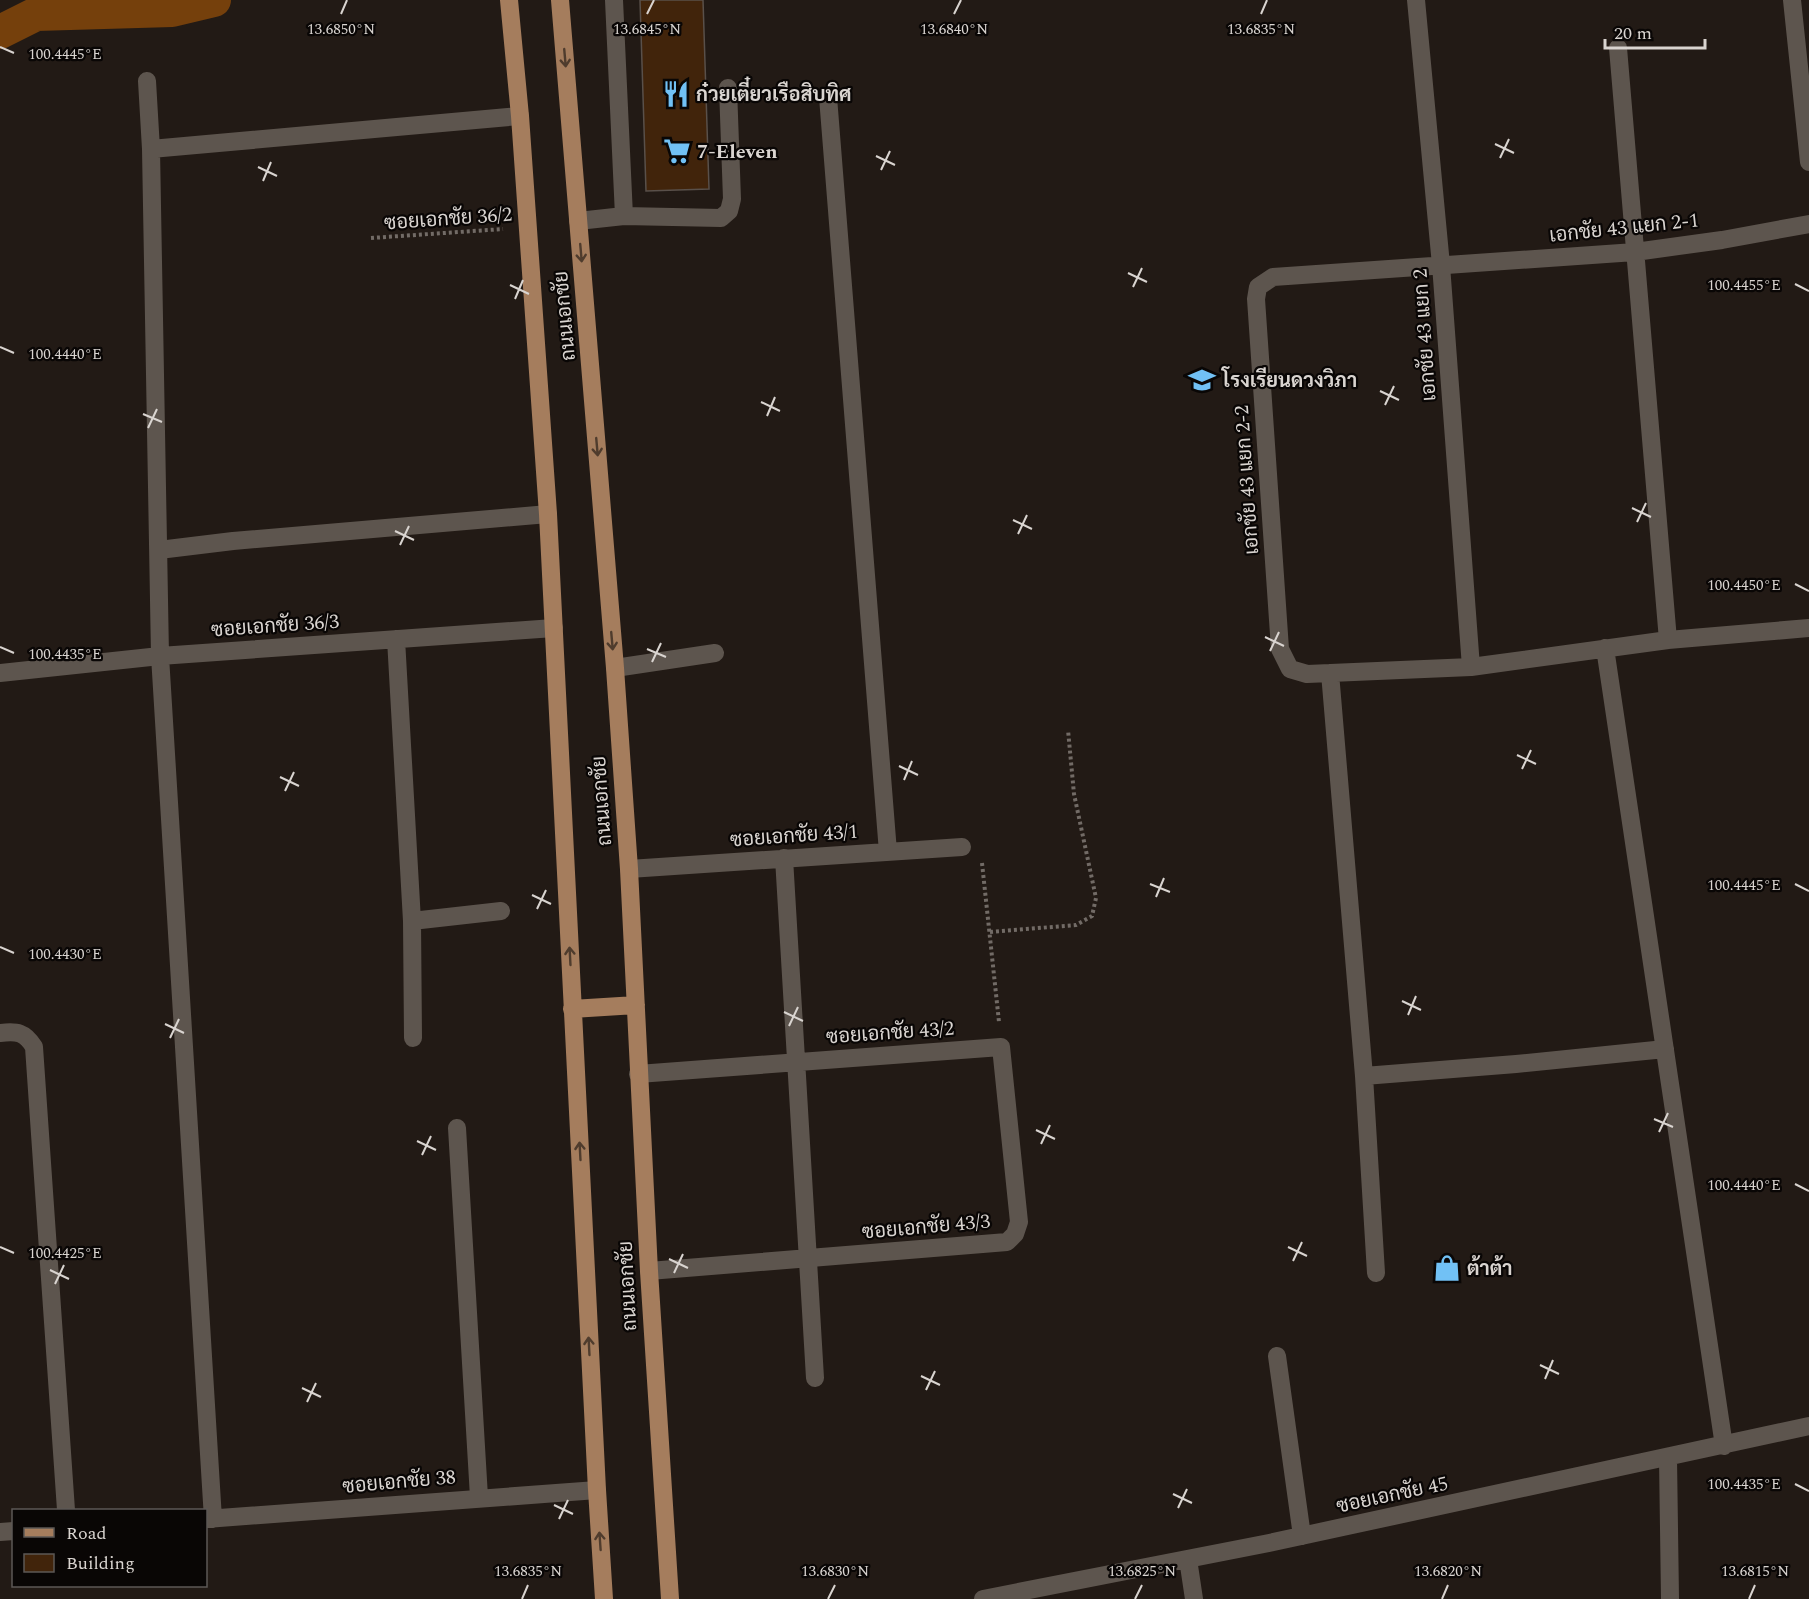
<svg xmlns="http://www.w3.org/2000/svg" width="1809" height="1599" font-family="Spectral,Sarabun,serif">
<style>
.lines{fill:none;stroke-linecap:round;stroke-linejoin:round}
.canal{stroke:#75400c;stroke-width:34}
.building{fill:#41240b;stroke:#59504a;stroke-width:1.5}
.path{stroke:#726b66;stroke-width:4;stroke-dasharray:3 3;stroke-linecap:butt}
.minor{stroke:#5d554e;stroke-width:18}
.major{stroke:#a57d5d;stroke-width:18}
.oneway{stroke:#4f3c2d}
.ticks{fill:none;stroke:#d9d4d0;stroke-width:2}
.labels{text-anchor:middle;stroke-width:4.5;stroke-linejoin:round;paint-order:stroke}
.poi-label{font-size:20px;font-weight:bold;fill:#d9d4d0;stroke:#090605;text-anchor:start}
.street-label{font-size:20px;fill:#d9d4d0;stroke:#090605}
.ticks-label{font-size:15px;text-anchor:middle;fill:#d9d4d0;stroke:#090605;stroke-width:4.5;stroke-linejoin:round;paint-order:stroke}
</style>
<rect width="100%" height="100%" fill="#221a15"/>
<g class="lines">
<path class="canal" d="M0,32L36,14L172,10L214,0"/>
</g>
<path class="building" d="M640,0H703L709,189L646,191Z"/>
<g class="lines">
<path class="path" d="M371,238L503,229
M982,863L999,1022
M990,932L1076,925L1092,916L1096,898L1074,794L1068,730"/>
<path class="minor" d="M614,0L624,216
M1416,0L1441,265L1471,667
M1792,0L1809,162
M1618,48L1668,640
M147,81L151,149L160,656L213,1519
M828,97L888,852
M151,149L520,116
M578,221L624,216L721,218L729,211L732,199L728,88
M1809,224L1722,240L1635,252L1273,277L1258,287L1256,299L1280,649L1290,669L1307,674L1471,667L1668,640L1809,628
M159,550L233,541L548,514
M396,639L412,921L413,1038
M1605,648L1724,1446
M615,668L715,653
M0,673L160,656L554,628
M1330,673L1364,1076L1376,1273
M784,858L815,1378
M629,869L962,847
M412,921L501,911
M0,1033C17,1031 25,1032 34,1047L66,1510
M638,1074L1001,1047L1019,1222L1015,1234L1007,1242L649,1271
M1364,1076L1516,1064L1665,1049
M457,1128L479,1497
M1277,1356L1302,1536
M1668,1458L1670,1599
M206,1519L597,1490
M0,1532L14,1531
M1188,1559L1194,1599
M983,1599L1269,1543L1809,1426"/>
<path class="major" d="M509,0L520,116L548,514L597,1490L604,1599
M560,0L615,668L629,869L649,1271L670,1599
M572,1009L636,1005"/>
</g>
<defs><path id="oneway-shaft" d="M-6 0H5M1.5-3L5.5 0L1.5 3" fill="none" stroke-width="1.6" stroke-linecap="round" stroke-linejoin="round" transform="scale(1.5)"/></defs>
<g class="oneway">
<use href="#oneway-shaft" transform="translate(565 58) rotate(85)"/>
<use href="#oneway-shaft" transform="translate(581 253) rotate(85)"/>
<use href="#oneway-shaft" transform="translate(597 447) rotate(85)"/>
<use href="#oneway-shaft" transform="translate(612 641) rotate(85)"/>
<use href="#oneway-shaft" transform="translate(570 956) rotate(-93)"/>
<use href="#oneway-shaft" transform="translate(580 1151) rotate(-93)"/>
<use href="#oneway-shaft" transform="translate(589 1346) rotate(-93)"/>
<use href="#oneway-shaft" transform="translate(600 1541) rotate(-94)"/>
</g>
<path class="ticks" d="M341,14L347,0M647,14L654,0M954,14L961,0M1261,14L1267,0M0,47L14,53M1495,144L1514,153M876,156L895,165M1500,158L1509,139M258,167L277,176M881,170L890,151M263,181L271,162M1128,273L1147,282M1795,284L1809,291M510,285L529,294M1133,287L1142,268M515,299L523,280M0,347L14,353M1380,391L1399,400M761,402L780,411M1385,405L1394,386M143,414L162,422M767,416L775,397M148,428L157,409M1632,508L1651,517M1013,520L1032,529M1637,522L1646,503M395,531L414,540M1018,534L1027,515M400,545L409,526M1795,584L1809,591M1265,637L1284,646M0,647L14,653M647,649L666,657M1270,651L1279,632M652,662L661,643M1517,755L1536,764M899,766L918,775M1522,769L1531,750M280,777L299,786M904,780L912,761M285,791L294,772M1150,884L1170,892M1795,884L1809,891M532,895L551,904M1156,897L1164,878M537,909L546,890M0,947L14,953M1402,1001L1421,1010M784,1012L803,1021M1408,1015L1416,996M165,1024L184,1033M789,1026L798,1007M170,1038L179,1019M1654,1119L1673,1127M1036,1130L1055,1139M1659,1132L1668,1113M417,1141L436,1150M1041,1144L1050,1125M422,1155L431,1136M1795,1184L1809,1191M0,1247L14,1253M1288,1247L1307,1256M669,1259L688,1268M1293,1261L1302,1242M50,1270L69,1279M674,1273L683,1254M55,1284L64,1265M1540,1365L1559,1374M921,1376L940,1385M1545,1379L1553,1360M302,1388L321,1397M926,1390L935,1371M307,1402L316,1383M1795,1484L1809,1491M1173,1494L1192,1503M554,1505L573,1514M1178,1508L1187,1489M559,1519L568,1500M522,1599L528,1585M828,1599L835,1585M1135,1599L1142,1585M1442,1599L1448,1585M1749,1599L1755,1585"/>
<defs>
<symbol id="restaurant-bare" viewBox="-9 -9 18 18"><path d="M-5-6h1v4h1v-4h1v4h1v-4h1v5L-1.5 .5V6h-2V.5L-5-1ZM5-6V6H3V1.5H1.5Q1.5-4 5-6Z" fill="#71c1f5" stroke="#090605" stroke-width="2.5" paint-order="stroke"/></symbol>
<symbol id="supermarket-bare" viewBox="-9 -9 18 18"><path d="M-6-5.5h2.5l.6 2H6L4.5 2H-2.5L-4.4-4H-6ZM-1.5 3.2a1.3 1.3 0 1 0 .1 0ZM3 3.2a1.3 1.3 0 1 0 .1 0Z" fill="#71c1f5" stroke="#090605" stroke-width="2.5" paint-order="stroke"/></symbol>
<symbol id="school-bare" viewBox="-9 -9 18 18"><path d="M0-5L7-2L0 1L-7-2ZM-4 1L0 2.5L4 1V4Q0 6-4 4Z" fill="#71c1f5" stroke="#090605" stroke-width="2.5" paint-order="stroke"/></symbol>
<symbol id="shop-bare" viewBox="-9 -9 18 18"><path d="M-5-2.5h2.3a2.7 3.5 0 0 1 5.4 0H5L5.5 6h-11ZM-1.5-2.5h3a1.5 2.3 0 0 0-3 0Z" fill="#71c1f5" stroke="#090605" stroke-width="2.5" paint-order="stroke"/></symbol>
</defs>
<g fill-rule="evenodd">
<use href="#restaurant-bare" x="657" y="75" width="38" height="38"/>
<use href="#supermarket-bare" x="658" y="132" width="38" height="38"/>
<use href="#school-bare" x="1183" y="361" width="38" height="38"/>
<use href="#shop-bare" x="1428" y="1249" width="38" height="38"/>
</g>
<g class="labels">
<g class="poi-label">
<text x="696" y="101">ก๋วยเตี๋ยวเรือสิบทิศ</text>
<text x="697" y="158">7-Eleven</text>
<text x="1222" y="387">โรงเรียนดวงวิภา</text>
<text x="1467" y="1275">ต้าต้า</text>
</g>
<g class="street-label">
<text transform="translate(448 218) rotate(-4)" y="7">ซอยเอกชัย 36/2</text>
<text transform="translate(1624 227) rotate(-6)" y="7">เอกชัย 43 แยก 2-1</text>
<text transform="translate(564 316) rotate(-95)" y="7">ถนนเอกชัย</text>
<text transform="translate(1424 335) rotate(-94)" y="7">เอกชัย 43 แยก 2</text>
<text transform="translate(1246 480) rotate(-94)" y="7">เอกชัย 43 แยก 2-2</text>
<text transform="translate(275 625) rotate(-4)" y="7">ซอยเอกชัย 36/3</text>
<text transform="translate(601 801) rotate(-94)" y="7">ถนนเอกชัย</text>
<text transform="translate(794 835) rotate(-4)" y="7">ซอยเอกชัย 43/1</text>
<text transform="translate(890 1032) rotate(-4)" y="7">ซอยเอกชัย 43/2</text>
<text transform="translate(926 1226) rotate(-5)" y="7">ซอยเอกชัย 43/3</text>
<text transform="translate(627 1286) rotate(-93)" y="7">ถนนเอกชัย</text>
<text transform="translate(399 1481) rotate(-5)" y="7">ซอยเอกชัย 38</text>
<text transform="translate(1392 1494) rotate(-12)" y="7">ซอยเอกชัย 45</text>
</g>
</g>
<g class="ticks-label">
<text x="341" y="34">13.6850°N</text>
<text x="647" y="34">13.6845°N</text>
<text x="954" y="34">13.6840°N</text>
<text x="1261" y="34">13.6835°N</text>
<text x="65" y="59">100.4445°E</text>
<text x="1744" y="290">100.4455°E</text>
<text x="65" y="359">100.4440°E</text>
<text x="1744" y="590">100.4450°E</text>
<text x="65" y="659">100.4435°E</text>
<text x="1744" y="890">100.4445°E</text>
<text x="65" y="959">100.4430°E</text>
<text x="1744" y="1190">100.4440°E</text>
<text x="65" y="1258">100.4425°E</text>
<text x="1744" y="1489">100.4435°E</text>
<text x="528" y="1576">13.6835°N</text>
<text x="835" y="1576">13.6830°N</text>
<text x="1142" y="1576">13.6825°N</text>
<text x="1448" y="1576">13.6820°N</text>
<text x="1755" y="1576">13.6815°N</text>
</g>
<rect x="12" y="1509" width="195" height="78" fill="#090605" stroke="#5c5856" stroke-width="1.5"/>
<rect x="24" y="1528" width="30" height="9" fill="#a57d5d" stroke="#5c5856" stroke-width="1.5"/>
<text x="66" y="1539" font-size="18" fill="#d9d4d0">Road</text>
<rect x="24" y="1554" width="30" height="18" fill="#41240b" stroke="#5c5856" stroke-width="1.5"/>
<text x="66" y="1569" font-size="18" fill="#d9d4d0">Building</text>
<path d="M1605 39v9h100v-9" fill="none" stroke="#d9d4d0" stroke-width="3"/>
<text x="1614" y="39" font-size="18" fill="#d9d4d0" stroke="#090605" stroke-width="4.5" paint-order="stroke">20 m</text>
</svg>
